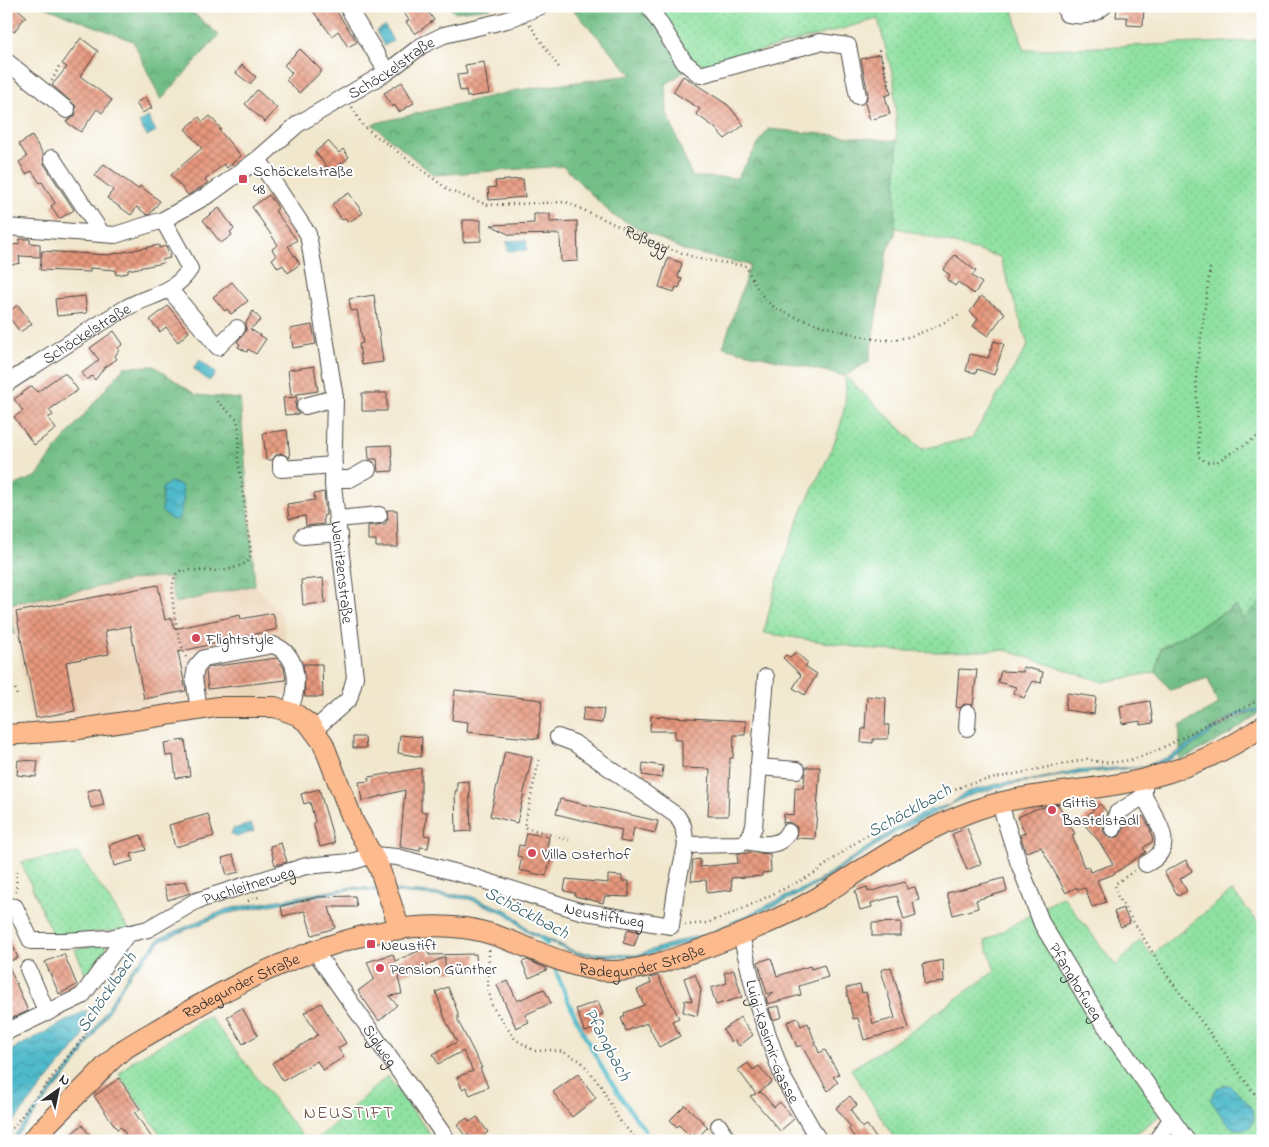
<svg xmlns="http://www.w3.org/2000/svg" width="1269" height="1147" font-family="'Indie Flower',sans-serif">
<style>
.built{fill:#edd7bb}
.grass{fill:url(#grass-dots);stroke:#5d8666}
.forest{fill:url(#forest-crowns);stroke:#4f7559}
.water{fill:url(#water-waves);stroke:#3d727b}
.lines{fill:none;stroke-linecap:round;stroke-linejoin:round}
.stream{stroke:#4fbacb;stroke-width:4}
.building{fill:url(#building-cross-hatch)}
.minor-casing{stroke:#494743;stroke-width:18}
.major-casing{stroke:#494743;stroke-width:22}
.path{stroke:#494743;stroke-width:2.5;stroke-dasharray:1 4;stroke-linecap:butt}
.minor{stroke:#fff;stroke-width:16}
.major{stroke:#fcba8d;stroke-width:20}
.poi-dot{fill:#d1495b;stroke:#fff;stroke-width:2}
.labels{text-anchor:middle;stroke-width:4;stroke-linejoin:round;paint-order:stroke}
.street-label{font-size:16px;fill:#2b2b2b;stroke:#fff}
.poi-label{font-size:16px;fill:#2b2b2b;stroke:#fff;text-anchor:start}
.water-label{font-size:18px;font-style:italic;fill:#39646b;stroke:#fff}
.neighbourhood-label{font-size:18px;letter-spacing:1px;fill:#6d5147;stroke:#fff}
</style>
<defs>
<pattern id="grass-dots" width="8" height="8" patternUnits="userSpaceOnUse" patternTransform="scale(1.25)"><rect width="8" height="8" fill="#8fe1a1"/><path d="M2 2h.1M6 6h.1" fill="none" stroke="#7cc18b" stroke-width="1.8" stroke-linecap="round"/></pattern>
<pattern id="forest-crowns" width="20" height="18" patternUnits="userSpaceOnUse" patternTransform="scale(1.25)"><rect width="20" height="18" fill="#73bf87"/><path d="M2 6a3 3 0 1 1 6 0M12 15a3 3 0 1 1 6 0" fill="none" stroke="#5f9b6f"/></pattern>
<pattern id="water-waves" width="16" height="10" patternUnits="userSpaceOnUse" patternTransform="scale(1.25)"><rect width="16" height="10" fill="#4fbacb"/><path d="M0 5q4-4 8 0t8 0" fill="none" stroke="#4297a5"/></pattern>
<pattern id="building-cross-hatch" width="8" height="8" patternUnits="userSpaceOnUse" patternTransform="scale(1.25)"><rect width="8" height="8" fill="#e7977c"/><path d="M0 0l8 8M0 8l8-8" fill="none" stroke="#bb7b66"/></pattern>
</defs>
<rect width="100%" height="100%" fill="#fff"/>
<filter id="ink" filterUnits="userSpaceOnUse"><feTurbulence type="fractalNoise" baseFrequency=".02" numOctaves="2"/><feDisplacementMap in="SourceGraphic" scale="10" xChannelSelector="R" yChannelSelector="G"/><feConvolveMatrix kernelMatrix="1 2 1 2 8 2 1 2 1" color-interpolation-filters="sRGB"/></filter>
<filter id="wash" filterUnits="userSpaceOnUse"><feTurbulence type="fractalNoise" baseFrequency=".0096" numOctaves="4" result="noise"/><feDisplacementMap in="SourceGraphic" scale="20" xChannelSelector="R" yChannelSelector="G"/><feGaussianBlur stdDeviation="1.12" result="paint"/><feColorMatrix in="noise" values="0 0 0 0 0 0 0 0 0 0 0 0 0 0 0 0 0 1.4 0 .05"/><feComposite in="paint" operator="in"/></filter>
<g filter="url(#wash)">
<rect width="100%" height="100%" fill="#f1e7cd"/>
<path class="built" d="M144,578H169L175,603L255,585L283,617L294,690L279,696L32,725L10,604Z"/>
<path class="grass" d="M656,6H1012L1024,50L1251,41L1263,37V599L1242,620L1235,606L1161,648L1156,672L1103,682L1005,650L941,652L876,650L764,633C773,591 786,549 803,509C822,466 851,425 845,376L922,449L972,438L1028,345L1000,257L894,227L897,141L894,80L878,19L705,66L696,64Z
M78,853L129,929L53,936L21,862Z
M1232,891L1263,928V1141H1185L1166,1111L1126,1141H896L851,1069L907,1034L995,971L985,941L1063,896L1116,966L1140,940L1152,955Z
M105,943L107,950L88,980L75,949Z
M209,1016L306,1141H165L119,1074L131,1062Z
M387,1076L435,1141H315Z"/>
<path class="forest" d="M42,6H185L219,35L161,100L133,41Z
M448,6H489L491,8L454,12Z
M570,6H656L696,64L666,84L667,113L692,177L737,178L768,129L897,141L895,235L887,250L869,361L845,376L723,347L750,265L685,251L612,215L563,166L434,175L372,124L518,90L632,75Z
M154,366L196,395L240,399L255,585L175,603L169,578H144L10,604L15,634H6V489L37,476L59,445L124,367Z
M1263,599V708L1241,712L1222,722L1180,751V726L1218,705L1208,678L1170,690L1156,672L1161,648L1236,606L1243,619Z
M1263,710L1230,734L1179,761L1180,754C1210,735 1227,718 1263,710Z"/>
<path class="water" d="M385,26L393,41L384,46L376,31Z
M148,117L156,131L147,136L139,123Z
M526,240L527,250L508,251L507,241Z
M200,360L216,373L209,381L193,368Z
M170,482L181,485C186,496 182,509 178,520H172L162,512V488Z
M1263,708V710L1241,715L1222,724L1209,735L1170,760L1151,766L1060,776L1003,786L968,796L896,832L818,884L804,892L705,938L637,958L576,954L527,932L507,914L469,899L352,889L225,914L162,940L131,973L79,1060L13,1141H10L77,1058L129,972L160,938L227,909L352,887L470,896L509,911L529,930L576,952L636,955L688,938L705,935L816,882L896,828L929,810L949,805L967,792L1002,783L1033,780L1074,771L1144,766L1169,757L1241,712Z
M251,824L254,831L237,837L231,834L233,829Z
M87,1010L82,1038L6,1131V1053Z
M1228,1084C1236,1091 1256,1107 1254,1119C1253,1123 1250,1127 1247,1129H1234L1224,1120L1210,1099L1217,1088Z"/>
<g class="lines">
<path class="stream" d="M541,938L547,944
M554,966C576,1025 607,1082 646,1131"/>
</g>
<g id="blocks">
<path class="building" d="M9,6H14L26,16L14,32L6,25V10Z
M309,6H333L357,42L348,47L338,31L332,36Z
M399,6H424L434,20L415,34L406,22L409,20Z
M1117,6H1144L1143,26L1127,25V17H1116Z
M81,38L98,51L80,76L112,100L102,113L97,109L81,132L66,122L75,116L76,106L52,85L67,67L62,64Z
M300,49L322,71L299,93L286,80L292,73L284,65Z
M880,54L891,94L885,96L890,114L870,120L865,103L868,94L861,59Z
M484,62L489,94L467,97L466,90L460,91L457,75L467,74L465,65Z
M242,65L256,77L250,84L236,73Z
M683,76L728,105L744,125L725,139L714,127L696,114L700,109L673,92Z
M402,82L414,103L399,112L395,105L392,107L384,93Z
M257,90L277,108L265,122L245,104Z
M146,97L152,108L142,113L136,103Z
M210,116L221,129L219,130L241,156L227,168L224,164L205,180L208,183L188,195L171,175L202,148L185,129L199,117L203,122Z
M32,136L43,154L44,164L74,210L59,219L51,206L55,203L42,182L40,183L32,171L26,174L19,162L27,157L19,144Z
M328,141L339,153L343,149L349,157L331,172L315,152Z
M104,164L138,189L140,186L160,201L150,214L147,215L137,207L131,215L107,198L113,190L95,176Z
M523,179L525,197L489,200L488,188L496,187L495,181Z
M349,193L363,213L349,222L345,218L342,220L332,204Z
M269,195L278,208L275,211L297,240L288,246L300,264L288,273L283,265L278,268L272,259L276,256L272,249L278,245L252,207Z
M219,208L234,229L230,232L232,235L221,243L203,220Z
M534,214H550V222L577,221L578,261L561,262L560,234L510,235L491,225L534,223Z
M463,220H481V241L463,242Z
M20,239H30V243L40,244V257L19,256L20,263L6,266V246L19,244Z
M159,245V248L166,246L170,258L162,260L163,263L128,270V273L116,275L115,270L90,268V272L40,270L42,251L108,255Z
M955,255L976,271L972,276L982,283L974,294L958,282L955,286L947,280L950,275L943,270Z
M668,258L682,263L678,278L682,279L679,288L676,287L674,292L659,287Z
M232,282L248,301L231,314L227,309L225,311L213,297Z
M374,295L383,362L362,365L359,344L363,343L357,310L351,311L349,299Z
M85,296L87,313L57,316L55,299Z
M981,296L1005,313L988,336L973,326L978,319L970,312Z
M18,305L32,324L20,332L6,313Z
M168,306L189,332L178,342L166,327L160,332L150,320Z
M253,311L261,320L250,329L266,339L256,354L248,349L247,352L238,347L240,344L237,342L246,331V323Z
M312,325L316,344L293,348L290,329Z
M114,331L123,344L118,348L119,350L115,356L117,359L104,368L95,380L92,376L87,380L82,373L99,360L90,348Z
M994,341L1004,344L994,375L977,369L976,373L966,371L970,354L988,358Z
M314,366L318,391L291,395L288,370Z
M62,374H66L78,390L49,410L53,415L48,418L56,429L34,445L14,417L23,411L14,399L32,386L37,392Z
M362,393H387V411H362Z
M297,397L295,408L299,414L285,415L283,398Z
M287,430L290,458L281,453L276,455L272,460H266L263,433Z
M391,445L393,471L378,472L377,459H369L368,446Z
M324,492L326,515L323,516L324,524L306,526L305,516L289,519L287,504L315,500L314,494Z
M387,510H397L398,547H376V540H368V526L385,524L388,519Z
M323,578L325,603L303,605L301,580Z
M158,585L165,620L172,618L174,629L240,615L241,619L273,613L277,629L178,652L186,691L144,699L130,626L105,631L109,654L66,662L75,711L36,718L16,612Z
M796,652L808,663L805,666L817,674L805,695L793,688L801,675L783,658L786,655L790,657Z
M277,658L284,668L286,680L208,689L206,671L209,667Z
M303,664H322L323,697H305Z
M1023,667L1043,672L1041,683L1033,681L1024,698L1013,693L1016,687L998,682L1001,671L1023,672Z
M959,669L977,670L973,705L964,704L960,708L956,707Z
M455,690L542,700L538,739L467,732L468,722L452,720Z
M1067,693L1096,697L1094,714L1065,710Z
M867,696L886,698L885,725H889L888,739H873V743L861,742L862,729H865Z
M1150,701L1153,723L1140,725V721L1122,724L1120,706Z
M584,707L604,709L602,723L582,721Z
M651,716L746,721L745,735H734L733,758H730L728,816H708L710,769L682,768V740H675V731H650Z
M400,735L422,737L421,757L398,753Z
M353,737H365L366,748H353Z
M185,740L190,776L176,778L173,755L166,756L164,743Z
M505,751L532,757L517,823L490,816Z
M18,760L38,761L36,777L17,775Z
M643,763L663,766L662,778L642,775Z
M806,767H820L815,839L796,838L797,827L789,822L783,823L784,814L794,815L795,787L803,788Z
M421,768V812H427L424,835L430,836L428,848L420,847V851L400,847L405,790L362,801L359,782L369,781V777Z
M469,781L471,831L456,832L455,791H457V782Z
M100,788L104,805L91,808L87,791Z
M319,789L335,843L320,847L313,823L315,822L310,802L304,804L301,794Z
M560,799L658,821L655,833L634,828L631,843L620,841L622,830L556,814Z
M1058,804L1075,834L1072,835L1084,867L1088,866L1090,872L1113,864L1098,840L1081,821L1100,804L1107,812L1103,831L1110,839L1120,836L1124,828L1143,816L1150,828L1153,841L1143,848L1146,852L1112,875L1097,880L1106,902L1092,907L1085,888L1078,890L1077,887L1066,893L1041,847L1026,852L1020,835L1025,833L1018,817L1036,809Z
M208,814L214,836L175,847L169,825Z
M967,828L981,864L967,870L952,834Z
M527,833L549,837L545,857L551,858L546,876L519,870L522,857L517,856L519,845L524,846Z
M141,835L146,850L131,854L133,861L114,866L109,845Z
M281,843L287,862L275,865L270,846Z
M748,852L770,854L771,872L762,873V876L731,878L732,890L707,893L706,880L691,881L693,860L700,859V867L738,863L737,854L748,853Z
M233,855L239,872L227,875L222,858Z
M1186,860L1192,871L1180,879L1187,891L1178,896L1164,872Z
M608,875L622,876V881H629V897L605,896L603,903L575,896V893L564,891L566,879L608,883Z
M1004,878L1007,891L976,900L978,908L953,915L947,893Z
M186,881L190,893L168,900L164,886Z
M905,882L907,889L915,887L919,900L913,902L916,916L904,920L897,896L871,903L872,907L860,910L855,891L867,887L868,892Z
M355,896L357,907H329L335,928L312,935L305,911L283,916L281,906L318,897Z
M1123,908L1130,923L1121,927L1114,912Z
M901,922V936H872V923Z
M6,929L18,958L7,962L28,1011L6,1021Z
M628,929L639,932L634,946L623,943Z
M428,947L429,955L476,954L477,972H445V957L398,977L402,994L389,996L397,1005L379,1021L358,991L374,979L367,962L393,954L395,961Z
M64,954L77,985L59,994L45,962Z
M771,958L777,976L810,966L811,969L824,965L828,977L799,986L801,995L768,1004L766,998L774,992L767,994L758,962Z
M527,960L546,968L547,970L529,978L522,962Z
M943,960L944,982L924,984L923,964Z
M891,967L909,1028L864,1040L858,1018L853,1019L846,988L860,985L862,993L866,992L873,1024L895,1018L881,970Z
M734,970L742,997L716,1005L711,988L727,983L724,973Z
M695,974L701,990L697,1016L683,1012L685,1000L692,1001L684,978Z
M658,976L679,1018L672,1021L680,1036L659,1047L647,1023L626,1031L621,1018L625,1016L624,1013L644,1005L637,990L651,983L649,978Z
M508,981L517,1001L544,989L551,1003L525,1015L529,1022L516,1028L497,985Z
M448,987L458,1013V1021L482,1068H480L488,1087L470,1095L466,1087L462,1089L457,1077L473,1071L463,1051L438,1064L433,1054L457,1042L446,1021L436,992Z
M598,1001L603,1014L591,1019L594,1029L585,1032L576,1009Z
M321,1003L346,1043L338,1048L344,1057L323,1070L317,1061L283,1081L272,1063L318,1035L304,1013Z
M779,1006L782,1017L773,1020L769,1008Z
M242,1008L258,1035L243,1044L227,1017Z
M740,1017L753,1035L739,1046L734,1039L731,1042L723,1030Z
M798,1018L801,1026L808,1023L819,1053L825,1050L839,1074L833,1077L838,1082L828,1091L801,1045L797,1047L787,1022Z
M748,1063L753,1070L759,1066L772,1082L758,1093L761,1092L774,1107L780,1102L794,1119L780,1131L750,1096L756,1094L738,1070Z
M578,1074L596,1098L572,1117L553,1092Z
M119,1078L140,1109L135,1113L154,1141H130L121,1127L117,1129L94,1096Z
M850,1096L857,1105L851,1110L862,1128L867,1125L878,1141H857L848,1128L851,1127L836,1108Z
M685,1105L708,1127L698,1137L695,1134L692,1138L679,1125L677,1127L670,1120Z
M477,1117L488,1132L477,1141H473L468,1134L465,1136L457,1125L467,1118L470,1122Z
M82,1125L95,1141H62Z"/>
</g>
</g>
<g filter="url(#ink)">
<use href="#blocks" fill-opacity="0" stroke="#494743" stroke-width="1"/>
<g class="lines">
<defs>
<g id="minor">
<path d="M347,6L387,72"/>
<path d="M649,6L684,62L700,75L820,42L848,46L858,96"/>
<path d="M1064,6L1067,14C1082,17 1092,16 1104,6"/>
<path d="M6,61L67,110"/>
<path d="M52,158L102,234"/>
<path id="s2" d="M258,159L308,234L335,398L333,485L355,677L349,699L314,730"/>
<path id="s3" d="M6,227L115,235L163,220L210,194L258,159L298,124L387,72L421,46L444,35L507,20L541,6"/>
<path d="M170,290L218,347L237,328"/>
<path id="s4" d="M6,384C46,358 85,332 126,308C150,294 173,295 190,269L163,220"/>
<path d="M305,406L335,398"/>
<path d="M281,463V469L334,465"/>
<path d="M333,479H350L368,469"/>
<path d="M337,519L379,515"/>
<path d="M303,536L339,533"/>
<path d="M199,710L194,678L196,667L204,658L273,645C301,655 299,689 289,711"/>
<path d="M967,728L968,713"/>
<path d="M558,737L574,743L677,816L683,826L686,845"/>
<path d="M758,767L797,770"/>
<path d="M1144,796C1156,821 1180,847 1146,864"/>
<path id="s5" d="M1000,804L1018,861L1042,924L1092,1007L1187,1141"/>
<path d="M1113,829L1117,813L1144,796V786"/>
<path d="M747,841C762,845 780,848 788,832"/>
<path id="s6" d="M6,906L15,907L31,941H65L110,938L148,929L196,901L306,866L351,862L373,855L397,857L473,877L580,911L671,926L676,890L686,845L740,844L747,841L754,827L766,677"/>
<path id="s7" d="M741,935L758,1006L783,1078L819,1141"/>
<path id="s8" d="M314,950L448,1141"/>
<path d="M28,969L47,1013"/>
<path d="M6,1032L82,996L128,933"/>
<path d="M719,1126L728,1141"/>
<path d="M1156,1141L1172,1118"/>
</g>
<g id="major">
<path d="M6,735L74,730L217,707H275L297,715L309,724L323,743L354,823L379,867L400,930"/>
<path id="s9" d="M31,1141C50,1121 70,1102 89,1083C100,1072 111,1059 123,1050C138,1040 155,1031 170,1022C250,974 368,915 464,928C520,935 568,978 627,970C652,967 675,958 699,950C739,936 780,920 817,898C869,866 920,829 978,809C1032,791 1090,792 1145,779C1189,768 1226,752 1263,726"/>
</g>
</defs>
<use href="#minor" class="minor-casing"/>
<use href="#major" class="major-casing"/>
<g class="path">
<path d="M530,25L560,69"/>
<path d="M879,50L891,88"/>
<path d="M52,81L60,64"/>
<path id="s1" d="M352,107L363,126L450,191L488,205L566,202L665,247L699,259L746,266C753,281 760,297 774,307C787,317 865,339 883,340C910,341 936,326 959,315"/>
<path d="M1210,268L1196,376L1199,457L1206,462L1218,461L1263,433"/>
<path d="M186,657C179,643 163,578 180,571C209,568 218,577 248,562L251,553L238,458L239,430L237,419L215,400"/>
<path d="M6,687L15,688L17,696"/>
<path d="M539,760L524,827L569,840"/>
<path d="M1134,871L1115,884L1118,897L1166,974L1263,1105"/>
<path d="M16,892L17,871"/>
<path d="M248,901L261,896"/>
<path d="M685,925L707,923L736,912L812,875L862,838L967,784L1087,759C1131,772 1170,743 1207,724C1225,715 1246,709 1263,697"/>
<path d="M489,950L488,987L492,1006L515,1039L535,1051L552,1050L563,1052L581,1061L601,1086L619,1120L638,1141"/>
<path d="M6,1136L86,1034L100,997"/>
</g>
<use href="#minor" class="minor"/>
<use href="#major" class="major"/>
</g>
</g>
<g class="poi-dot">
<rect x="238" y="174" width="10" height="10" rx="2.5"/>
<circle cx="196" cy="638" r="5"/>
<circle cx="1052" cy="810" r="5"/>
<circle cx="532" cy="853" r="5"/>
<rect x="366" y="939" width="10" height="10" rx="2.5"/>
<circle cx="380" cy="968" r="5"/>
</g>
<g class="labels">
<g class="street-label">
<text dy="6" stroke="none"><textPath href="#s3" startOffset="435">Schöckelstraße</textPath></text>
<text dy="6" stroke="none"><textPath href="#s1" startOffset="338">Roßegg</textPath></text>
<text dy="6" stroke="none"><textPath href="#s4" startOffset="95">Schöckelstraße</textPath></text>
<text dy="6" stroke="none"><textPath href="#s2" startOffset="431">Weinitzenstraße</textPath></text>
<text dy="6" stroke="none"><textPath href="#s6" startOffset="275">Puchleitnerweg</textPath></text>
<text dy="6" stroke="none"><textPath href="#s6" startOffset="644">Neustiftweg</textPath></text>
<text dy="6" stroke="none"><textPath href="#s9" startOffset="684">Radegunder Straße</textPath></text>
<text dy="6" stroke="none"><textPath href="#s5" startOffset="194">Pfanghofweg</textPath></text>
<text dy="6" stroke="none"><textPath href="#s9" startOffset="264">Radegunder Straße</textPath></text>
<text dy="6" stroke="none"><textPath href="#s7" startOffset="111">Luigi-Kasimir-Gasse</textPath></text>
<text dy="6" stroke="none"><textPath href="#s8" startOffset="116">Siglweg</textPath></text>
</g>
<g class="poi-label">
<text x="253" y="176">Schöckelstraße<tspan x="253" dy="18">48</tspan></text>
<text x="206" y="644">Flightstyle</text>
<text x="1062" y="807">Gittis<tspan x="1062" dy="18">Bastelstadl</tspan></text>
<text x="542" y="859">Villa Osterhof</text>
<text x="381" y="950">Neustift</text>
<text x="390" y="974">Pension Günther</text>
</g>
<g class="water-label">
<text transform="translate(909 810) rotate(-29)" y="6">Schöcklbach</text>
<text transform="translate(527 912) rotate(28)" y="6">Schöcklbach</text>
<text transform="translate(106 992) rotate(-56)" y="6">Schöcklbach</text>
<text transform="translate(608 1044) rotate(62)" y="6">Pfangbach</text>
</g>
<g class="neighbourhood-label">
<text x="349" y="1118">NEUSTIFT</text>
</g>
</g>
<rect width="1269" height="1147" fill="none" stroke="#fff" stroke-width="25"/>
<g transform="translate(58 1090) rotate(33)" stroke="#ffffff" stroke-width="4" paint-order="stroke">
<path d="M0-4L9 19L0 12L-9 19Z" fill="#2b2b2b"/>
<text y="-8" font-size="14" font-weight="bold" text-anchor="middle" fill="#2b2b2b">N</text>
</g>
</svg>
